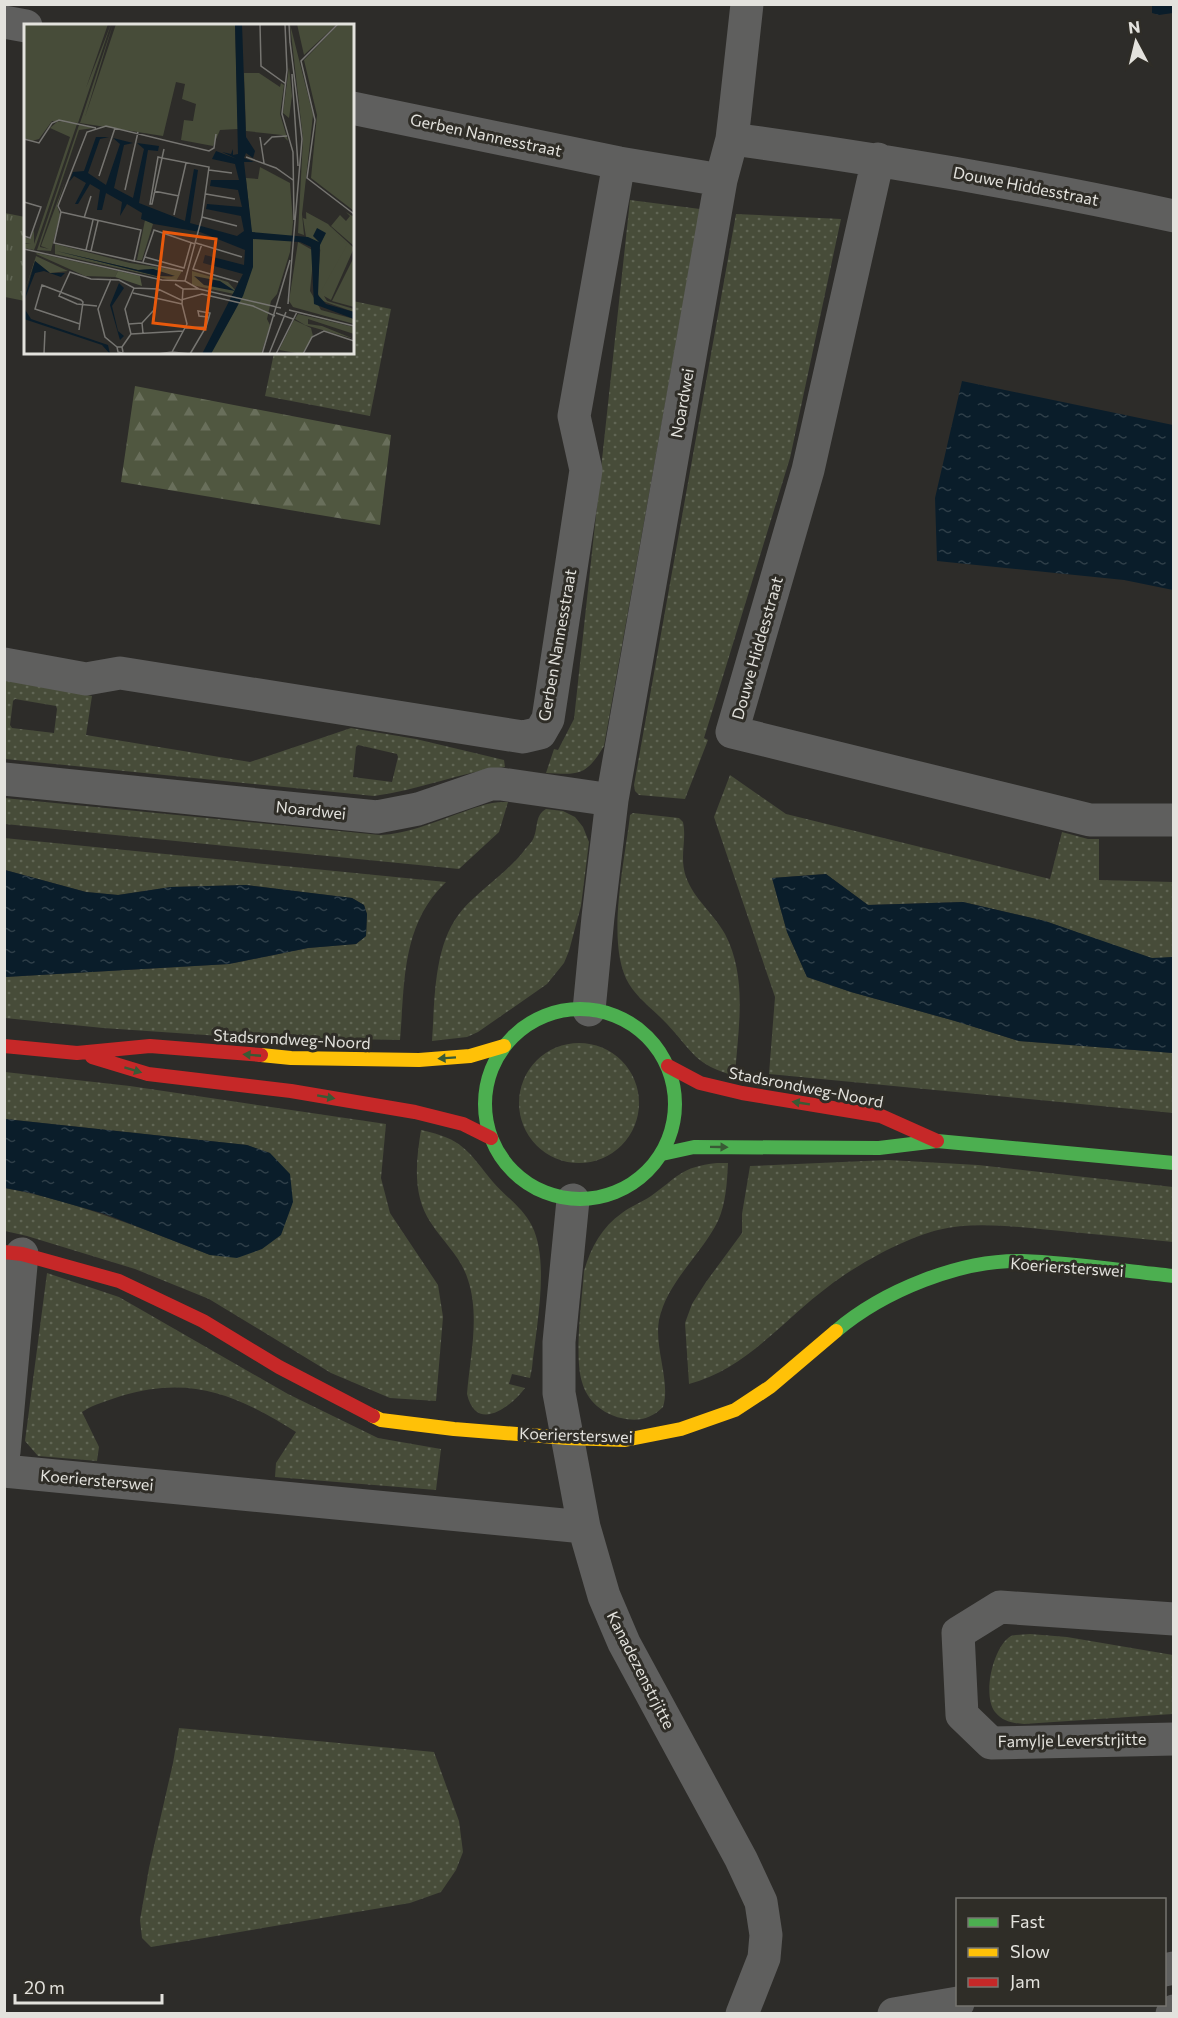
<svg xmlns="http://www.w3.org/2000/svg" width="1178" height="2018" font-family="Commissioner,sans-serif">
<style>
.grass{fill:url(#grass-dots);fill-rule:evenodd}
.forest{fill:url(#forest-firs)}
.park{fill:url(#park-tufts)}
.water{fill:url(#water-ripples)}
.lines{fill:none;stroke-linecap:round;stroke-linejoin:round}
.street{stroke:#5f5f5e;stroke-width:33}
.fast{stroke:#4caf50;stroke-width:14}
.slow{stroke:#ffc107;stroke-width:14}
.jam{stroke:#c62828;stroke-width:14}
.oneway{fill:#395a35}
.labels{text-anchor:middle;stroke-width:6;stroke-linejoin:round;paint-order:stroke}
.street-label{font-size:16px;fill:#e3e2dd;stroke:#2f2d27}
.inset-road{fill:none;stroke:#767571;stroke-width:1.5}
.view{fill:#e8590c;fill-opacity:0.15;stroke:#e8590c;stroke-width:3}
.inset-edge{fill:none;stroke:#e3e2dd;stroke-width:3}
</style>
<defs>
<pattern id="grass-dots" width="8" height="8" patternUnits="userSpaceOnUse" patternTransform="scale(1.5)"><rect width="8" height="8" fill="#474c39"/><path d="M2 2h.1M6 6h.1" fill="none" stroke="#616655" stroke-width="1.8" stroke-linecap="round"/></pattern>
<pattern id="forest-firs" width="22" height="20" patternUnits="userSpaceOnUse" patternTransform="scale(1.5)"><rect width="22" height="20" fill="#505740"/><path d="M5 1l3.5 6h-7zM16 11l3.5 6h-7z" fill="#696f5b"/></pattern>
<pattern id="park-tufts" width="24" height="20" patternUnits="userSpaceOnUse" patternTransform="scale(1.5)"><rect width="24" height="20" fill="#474c39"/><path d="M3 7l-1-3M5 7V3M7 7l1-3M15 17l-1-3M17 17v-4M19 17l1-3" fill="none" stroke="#616655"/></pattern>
<pattern id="water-ripples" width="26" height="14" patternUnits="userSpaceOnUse" patternTransform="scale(1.5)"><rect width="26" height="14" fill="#0a1d2a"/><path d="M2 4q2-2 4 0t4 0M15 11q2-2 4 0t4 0" fill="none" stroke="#2e3e48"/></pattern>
</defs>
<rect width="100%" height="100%" fill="#2d2c29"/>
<path class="grass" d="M630,200L700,209L604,746C586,776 579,775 546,773L554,749L558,750L574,719Z
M736,214L841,219L790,458L704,738L708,740L685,799L639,795L635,791L634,785Z
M353,301L391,309L370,416L265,396L274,353L352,352Z
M4,680L92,696L86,735L250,762L351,728L416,739L504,760L505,767C461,772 419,790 374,796L5,759ZM15,699L56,706L57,709L54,733L12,728L10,725L13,701ZM358,745L397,754L398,757L392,782L353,777L356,747Z
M730,775L786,814L1050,879L1062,832L1088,839H1099V880L1173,882V957L1152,959L1045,921L963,902L868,905L826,874L772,878L787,932L807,977L851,992L955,1021L1019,1041L1173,1053V1113L769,1074L775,997L714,817Z
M4,798L380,835C407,834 432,823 457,814C475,808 489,801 508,802L499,832L459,869L5,824Z
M546,809L563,811L575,817L583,827L589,842L581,906L569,951L564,963L547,984L478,1032L467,1037L432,1041C435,999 433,943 463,909C481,889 506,873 523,852C526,847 532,843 534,837C538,827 535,815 546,809Z
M633,813L679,818L683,822C687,841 679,856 686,877C694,899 714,914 725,934C748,978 738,1029 735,1076C694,1064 694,1053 667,1024C655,1011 639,1000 629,984C605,944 625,861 630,815Z
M4,838L446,882C401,925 405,983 400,1040L235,1037L103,1028L5,1018V977L229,964L308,948L356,944L366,936L367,914L364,905L352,898L246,885L171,887L118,895L86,892L5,870Z
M519 1103a60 60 0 1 1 120 0a60 60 0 1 1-120 0Z
M5,1072L130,1086L386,1124L381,1178L390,1213L438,1285L443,1317L436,1401L390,1398L331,1373L209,1299L135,1269L27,1236L5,1231L4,1188C76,1201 143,1229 210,1255L270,1153L247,1145L5,1119Z
M421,1130C463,1139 467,1150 493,1182C506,1197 523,1208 532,1226C550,1262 536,1328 532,1368L530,1378L512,1374L509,1384L525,1388C510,1408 476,1433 467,1394C470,1357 480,1316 468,1280C461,1257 444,1243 431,1223C412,1195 416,1161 421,1130Z
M888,1160L978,1165L1173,1187V1242C1133,1238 1092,1234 1051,1230C1015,1227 974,1221 938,1230C905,1238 856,1265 829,1286C783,1320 746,1369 689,1384L685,1323L692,1304L706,1282L742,1233V1214L750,1166Z
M717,1163H728C727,1183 726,1203 718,1221C701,1255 667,1282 659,1320C654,1348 671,1382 663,1407C651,1419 638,1422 621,1418C603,1414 587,1401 582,1382C574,1357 582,1299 584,1271C591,1247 602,1227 622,1213C631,1206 642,1202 651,1196C678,1177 680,1167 717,1163Z
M47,1273L119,1297L288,1394L378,1438L441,1449L436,1490L275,1477L276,1463L296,1432C237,1395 191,1375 121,1396C107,1401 94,1404 82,1412L99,1447L97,1461L38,1456L25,1441Z
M1030,1634L1067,1637L1173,1655V1714L1024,1724C1013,1723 1003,1722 995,1712C982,1696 993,1646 1011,1636C1016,1634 1025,1635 1030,1634Z
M179,1728L434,1752L459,1821L463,1852L456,1870L441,1892L410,1903L151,1947L142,1938L140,1920L149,1868L173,1763Z"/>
<path class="forest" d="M135,386L391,435L380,525L121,482Z"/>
<path class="park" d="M5,213L25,217V301L5,297Z"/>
<path class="water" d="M1152,5H1173V13L1159,15L1152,13Z
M962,381L1173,425V590L1124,580L937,561L935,498Z
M5,870L86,892L118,895L171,887L246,885L352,898L364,905L367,914L366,936L356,944L308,948L229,964L5,977Z
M826,874L868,905L963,902L1045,921L1152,958L1173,957V1053L1019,1041L955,1021L851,992L807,977L787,932L772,878Z
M5,1119L247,1145L270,1153L290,1174L293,1202L281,1235L262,1249L237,1258L210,1255L105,1214L31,1193L5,1188Z"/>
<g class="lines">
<path class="street" d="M4,22L26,26
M352,108L619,163L721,180
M732,139C880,159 1027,184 1174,216
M878,159L808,470L732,732L1090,820H1174
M4,664L86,679L120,673L523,737L540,733L548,719L586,470L574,416L619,163
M4,779L377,817L418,809L491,784H501L612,800
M589,1010L598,917L612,800L721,180L732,139L735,113L747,4
M573,1200L559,1342V1393L584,1527L604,1596L624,1643L741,1859L761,1902L766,1935L764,1958L742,2014
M4,1452L22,1254
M4,1471L584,1527
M1174,1619L1000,1607L958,1633L962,1715L991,1743L1174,1739
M1164,1970L1174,1968
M894,2014L958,2003
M1172,2014L1174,2011"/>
<path class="fast" d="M485 1104a95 95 0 1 1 190 0a95 95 0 1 1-190 0Z
M662,1154L694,1147L879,1148L937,1141L1174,1163
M836,1331C883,1291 961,1259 1023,1261C1073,1263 1124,1271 1174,1276"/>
<path class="slow" d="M261,1055L291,1058L419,1060L470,1056L504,1046
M373,1416L381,1420L454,1429L567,1438L625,1440L681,1429L735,1410L770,1387L836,1331"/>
<path class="jam" d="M4,1046L77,1053L150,1046L261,1055
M92,1057L148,1074L291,1091L415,1112L463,1124L491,1138
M668,1066L700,1083L742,1093L881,1116L937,1141
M4,1252L22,1254L119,1281L203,1321L279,1367L373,1416"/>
</g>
<defs><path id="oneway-solid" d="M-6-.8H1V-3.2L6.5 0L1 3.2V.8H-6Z" transform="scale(1.5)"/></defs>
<g class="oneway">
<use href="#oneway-solid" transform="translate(252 1055) rotate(-175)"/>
<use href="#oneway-solid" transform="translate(447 1058) rotate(176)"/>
<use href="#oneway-solid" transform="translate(133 1070) rotate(17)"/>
<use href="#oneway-solid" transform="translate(326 1097) rotate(10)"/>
<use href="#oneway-solid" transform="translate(801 1103) rotate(-171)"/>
<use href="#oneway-solid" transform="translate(719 1147) rotate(1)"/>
</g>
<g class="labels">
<g class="street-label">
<text transform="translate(486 135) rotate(12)" y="6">Gerben Nannesstraat</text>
<text transform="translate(1026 186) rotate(11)" y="6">Douwe Hiddesstraat</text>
<text transform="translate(682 403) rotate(-80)" y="6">Noardwei</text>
<text transform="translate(557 645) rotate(-80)" y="6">Gerben Nannesstraat</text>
<text transform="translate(757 648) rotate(-74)" y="6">Douwe Hiddesstraat</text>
<text transform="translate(311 810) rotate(6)" y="6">Noardwei</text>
<text transform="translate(292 1039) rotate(3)" y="6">Stadsrondweg-Noord</text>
<text transform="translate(806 1087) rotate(11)" y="6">Stadsrondweg-Noord</text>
<text transform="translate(1067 1267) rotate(4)" y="6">Koeriersterswei</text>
<text transform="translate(576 1435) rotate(2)" y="6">Koeriersterswei</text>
<text transform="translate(97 1480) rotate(5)" y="6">Koeriersterswei</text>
<text transform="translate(641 1670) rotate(63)" y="6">Kanadezenstrjitte</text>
<text transform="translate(1072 1740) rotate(-1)" y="6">Famylje Leverstrjitte</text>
</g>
</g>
<g transform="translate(24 24)">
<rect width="330" height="330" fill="#2d2c29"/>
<path d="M0,0H84L62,64L87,0L54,99L28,97L15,115L8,117L0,114ZM89,0L61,93L92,0H211L214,105L196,106L189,122L157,116L160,96L169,97L172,80L158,75L161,60L152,58L139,112L56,99ZM266,0L289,91L278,190L280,211L274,209L279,115ZM273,0H313L280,31ZM315,0H330V187L287,154L293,91L280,36ZM265,43L268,72L265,94L259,89ZM220,49H235L256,63L257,59L260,61L256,90L264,117L258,111L222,107ZM34,97L53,100L12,221L10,226L0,224V220H7L0,219V213L6,215L10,206V220L46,113L26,104ZM55,101L70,104L55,106L16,222V223L25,225L17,222L41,157L33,182L36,190L27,227L13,226ZM322,188L330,193V222L307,202L316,191L322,197L326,192ZM279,194L307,203L330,224L307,276L300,272L303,277L330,285V288L296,276L293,266L298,227L282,213ZM121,196L129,200L118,236H113ZM274,218L290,227L286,267L297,286L330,295V300L269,283L265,277ZM31,220L106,239L158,247L152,257L31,230ZM33,227L114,246L129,245L150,253L133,252ZM12,230L13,229L94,247L91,253L61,252ZM12,232L44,247L26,249L11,237L0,269ZM330,233V283L308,277ZM168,247L204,258L212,267L210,270L168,261ZM274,290L330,303V310L284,295V300L298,302L330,315L281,301L271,295ZM270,296L287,304L289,312L278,330L255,326Z" fill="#474c39" fill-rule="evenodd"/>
<path d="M94,247L116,252L118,262L91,253Z" fill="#505740"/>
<path d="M236,143L266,159L269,198L266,228L253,270L247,277L243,295L246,301L237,330H185L210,288L229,223L222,154L234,155ZM282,188L304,200L323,221L296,269L293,266L297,217L283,213Z" fill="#474c39"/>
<path d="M211,0H218L222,113L231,127L229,134L222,129L220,134L230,138H220L228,208L284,213L295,218L289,212L293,204L302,209L296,221L294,271L302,280L330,288V295L290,280L287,223L276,218L229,215V243L219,272L187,330H178L219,250L179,239L181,231L220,241L221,226L176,208L130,200L117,195L118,189L103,180L96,192L98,178L82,169L78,186H73L76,166L66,160L54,180H51L62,159L50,152L45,158L49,148L60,147L72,113H85L76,115L64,149L82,161L96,120L89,114L109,119L100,121L90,164L109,174L120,125L113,119L135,122L134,127L124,126L115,179L161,197L170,145L174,146L166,199L213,212L220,207L217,192L182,185L183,180L218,183L214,166L186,162L187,156H215L211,140L188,135L192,127L213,135L198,128L207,130L209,125V131L214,130ZM32,227L114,246L129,245L151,252H133ZM11,237L26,249H41L37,253L20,247L11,249L0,277ZM170,252L196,257L211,267L180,261ZM95,259L100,264L88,282L94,307L100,312L96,316L86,281ZM0,284L7,295L84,321L86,330L78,321L0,295Z" fill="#0a1d2a"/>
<path class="inset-road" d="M236,0L237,42L262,60M261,0L263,46L258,90L269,128L270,196M265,0L266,19M314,0L277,37L291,96L283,154L330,190M268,50L274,142M236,113L240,139M0,115L15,119L28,99L35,96L72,104M240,121L248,113L263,112M222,133L252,144L269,156M138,134L185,143L178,193L161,257M138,134L134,133L126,180H128L138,134L140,125M185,146L208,149M75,152L91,104M101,166L114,108M130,167L155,172M182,170L211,175M0,178L17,183L6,214L0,212M37,188L34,182L63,108L82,102L185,127L190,124L192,110M37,188L117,206L110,237L30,219ZM150,191L162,139M178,193L213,202M60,194L67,172M172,219L218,233M178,220L169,245L214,258M0,225L138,256L161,257L175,265M62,226L69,196M67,227L74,197M121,233L160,244L167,219M110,237L159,247M119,238L130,206L171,220M87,255L74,285L81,313L93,323M151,260L159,265H175L257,284M109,269L158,280M264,280L278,115L266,18M73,282L53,280L35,272L46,248L67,255L95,256L110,264L134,265L157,276L178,270L229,282L251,292M265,286L330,302M252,289L269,295M118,299L130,286L134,265M105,300L118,299L119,309M161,304L182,303M55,306L59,278L57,276L18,261L11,285L56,300M107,310L159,307M98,323L107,310L101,285L110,264M99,328L98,323H93L94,328L102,330M148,328L166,330M20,330L21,307M134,330L148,328L163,300L158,280L159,265M166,330L182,303L186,289L174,287L175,292L184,293M238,330L266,236M245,330L262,288M252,330L273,288M279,330L288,313L300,307L330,317"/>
<path class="view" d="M140,208L192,215L181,305L129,299Z"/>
<rect width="330" height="330" class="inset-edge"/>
</g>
<rect width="1178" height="2018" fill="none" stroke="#e3e2dd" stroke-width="12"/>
<rect x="956" y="1898" width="210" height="108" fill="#2f2d27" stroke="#777570" stroke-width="1.5"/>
<rect x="968" y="1918" width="30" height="9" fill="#4caf50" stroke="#777570" stroke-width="1.5"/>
<text x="1010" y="1928" font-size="18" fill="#e3e2dd">Fast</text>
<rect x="968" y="1948" width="30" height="9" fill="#ffc107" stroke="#777570" stroke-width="1.5"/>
<text x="1010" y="1958" font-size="18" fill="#e3e2dd">Slow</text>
<rect x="968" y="1978" width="30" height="9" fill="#c62828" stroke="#777570" stroke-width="1.5"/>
<text x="1010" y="1988" font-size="18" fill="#e3e2dd">Jam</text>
<g transform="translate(1136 42) rotate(353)" stroke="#2f2d27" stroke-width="4.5" paint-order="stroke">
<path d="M0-4.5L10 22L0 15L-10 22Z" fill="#e3e2dd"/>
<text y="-9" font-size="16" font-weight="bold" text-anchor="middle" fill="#e3e2dd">N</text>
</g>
<path d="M15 1994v9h147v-9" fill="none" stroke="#e3e2dd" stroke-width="3"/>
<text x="24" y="1994" font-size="18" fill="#e3e2dd" stroke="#2f2d27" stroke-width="4.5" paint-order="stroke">20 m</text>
</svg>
